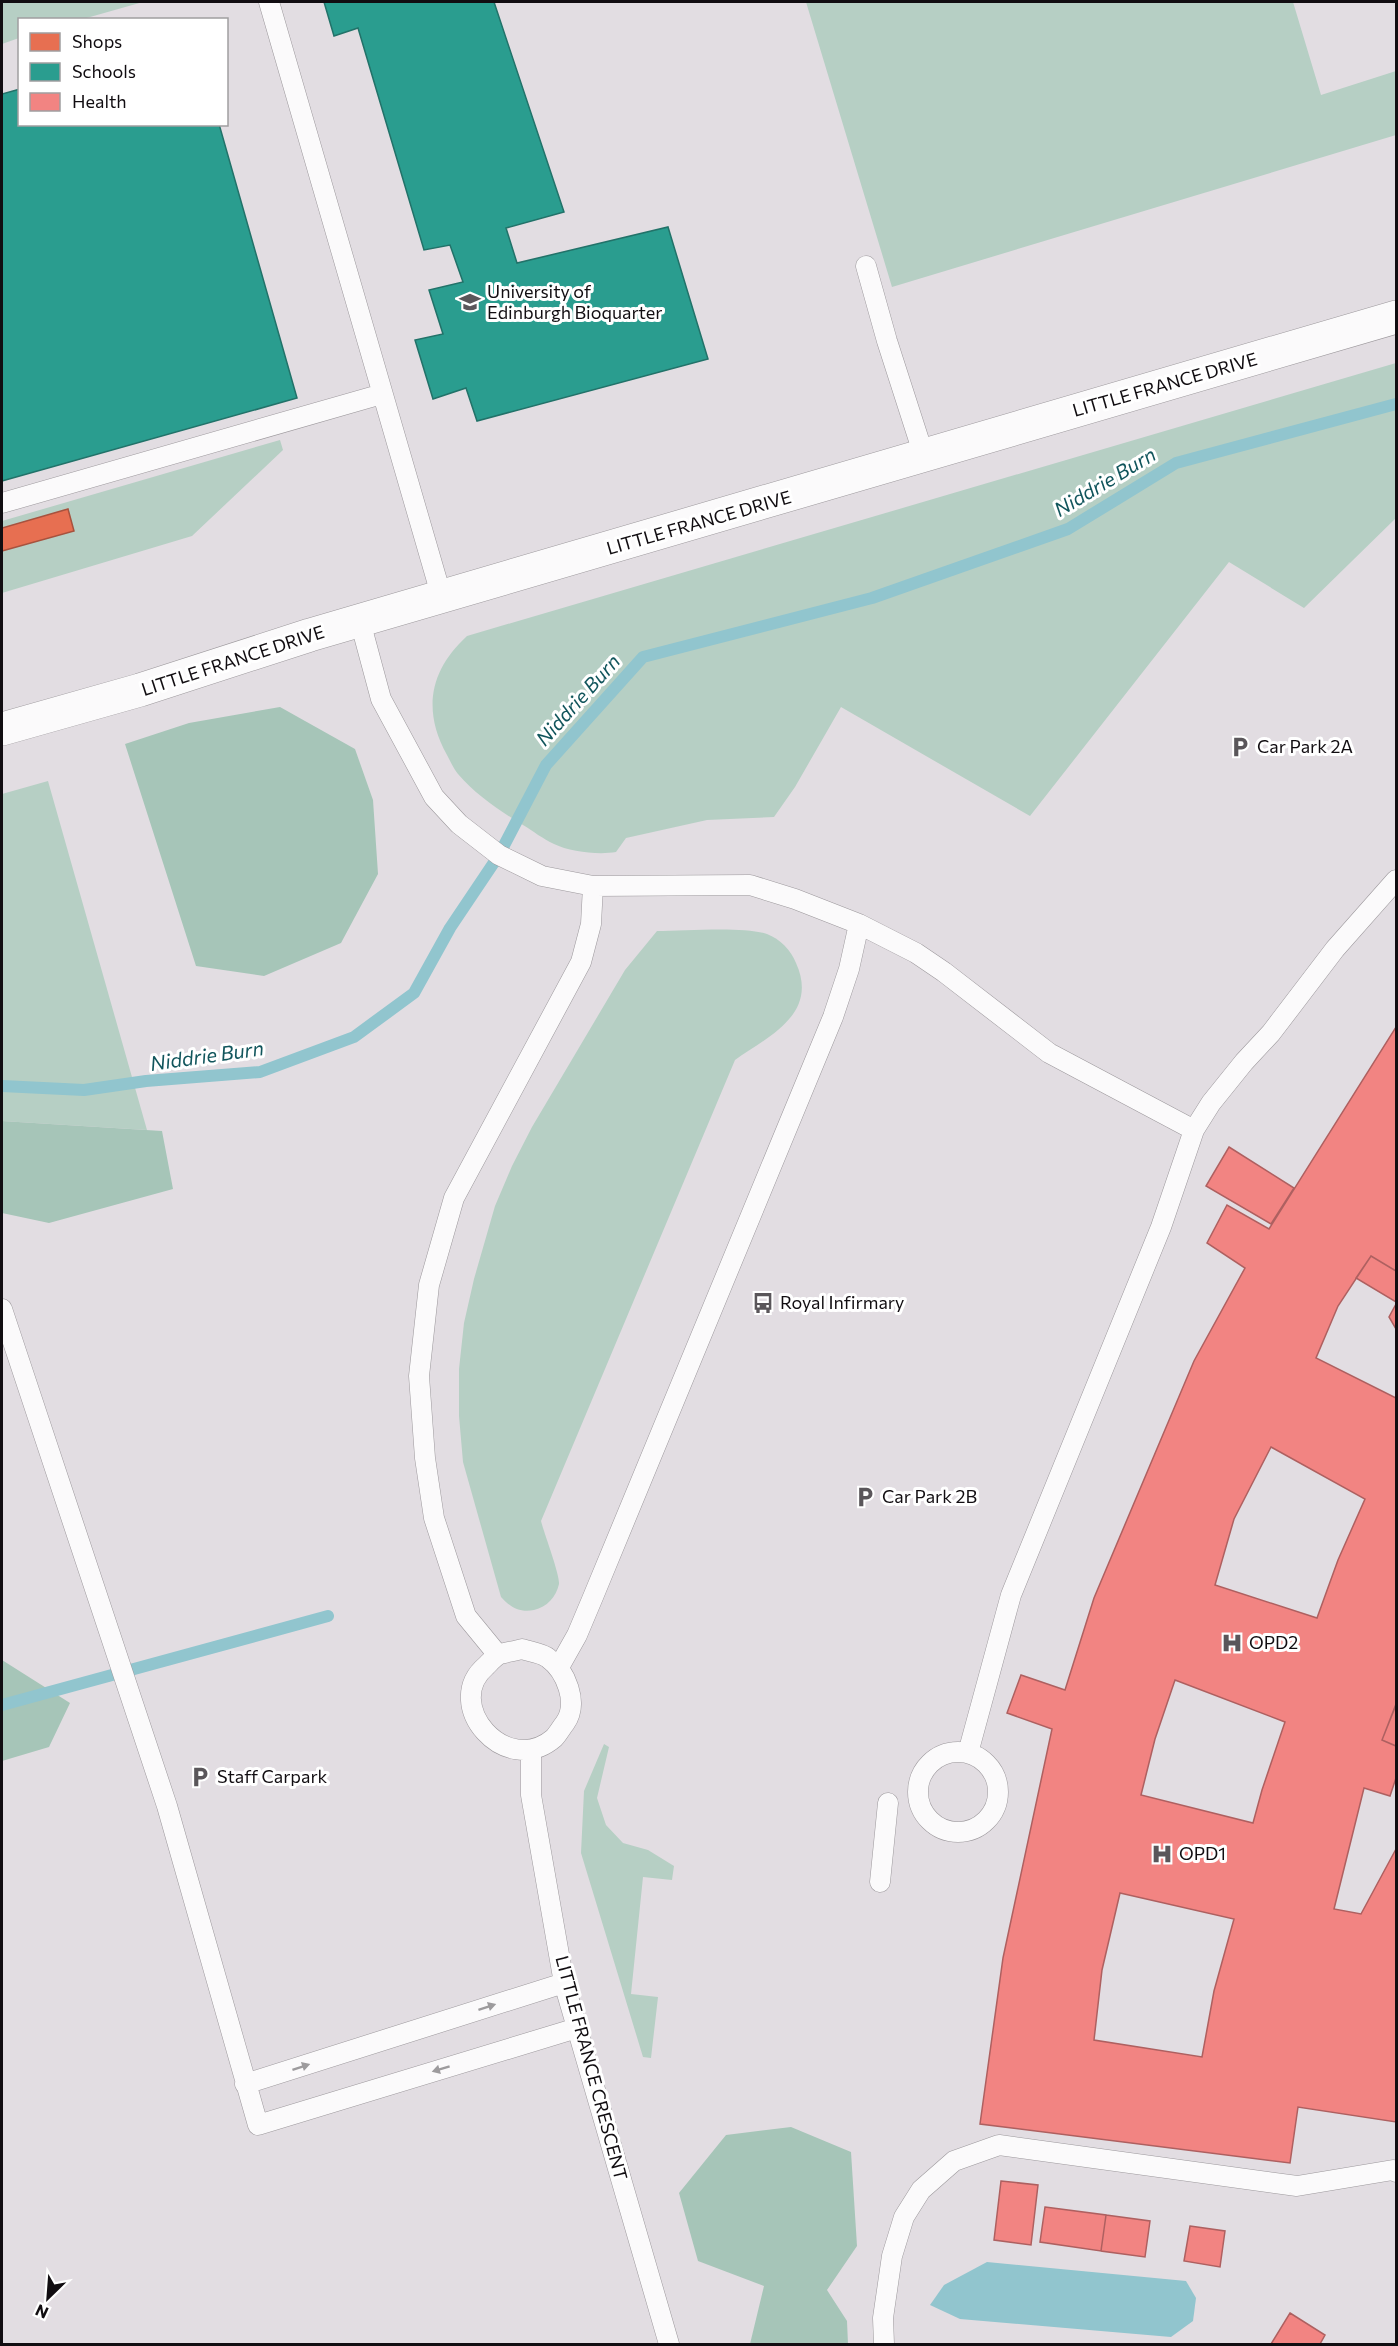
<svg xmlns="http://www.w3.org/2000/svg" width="1398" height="2346" font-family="Commissioner,sans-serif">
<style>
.green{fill:#b6cfc4}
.forest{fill:#a6c5b8}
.water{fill:#91c5ce}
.shops{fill:#e76f51;stroke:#a7523e;stroke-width:1.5}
.schools{fill:#2a9d8f;stroke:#227269;stroke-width:1.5}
.health{fill:#f28482;stroke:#ae6060;stroke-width:1.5;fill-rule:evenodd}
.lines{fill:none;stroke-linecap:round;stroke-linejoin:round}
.stream{stroke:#91c5ce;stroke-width:12}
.service-casing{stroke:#9c989c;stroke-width:21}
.minor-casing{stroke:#9c989c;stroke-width:34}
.service{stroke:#fbfafb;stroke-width:20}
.minor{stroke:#fbfafb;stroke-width:33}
.oneway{fill:#9d9b9d}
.labels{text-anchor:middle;stroke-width:6;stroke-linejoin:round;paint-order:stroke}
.poi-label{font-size:18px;fill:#110d11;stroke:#fff;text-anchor:start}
.street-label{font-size:18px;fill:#110d11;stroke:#fff}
.water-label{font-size:20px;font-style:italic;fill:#11555c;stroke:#fff}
</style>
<rect width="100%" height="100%" fill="#e2dde2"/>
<path class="green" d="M2,2H143L83,19L20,20L19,38L2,44Z
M806,2H1293L1321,95L1396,71V135L892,287Z
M1396,363V518L1304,608L1229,562L1030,816L841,707L795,787L774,817L707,820L626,838L616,852C599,855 570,852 554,844C543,839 533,831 523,825C500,811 476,795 458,774C454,769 450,761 447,755C422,710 430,670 467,636Z
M280,440L283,450L192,536L2,593V521Z
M48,781L147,1130L2,1121V794Z
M657,931C684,931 744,926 767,934C780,939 791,950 796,963C819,1014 769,1036 735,1060L541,1521C544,1533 560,1575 559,1584C556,1597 547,1607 534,1610C520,1613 510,1607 501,1597L463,1462L459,1416V1369L464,1323L474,1279L495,1206L512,1166L532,1127L625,970Z
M604,1744L609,1747L597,1798L606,1825L623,1843L648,1850L674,1866L672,1880L643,1877L631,1994L658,1997L651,2058L643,2057L581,1853L584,1791Z"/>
<path class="forest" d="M280,707L355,749L373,800L378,874L341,943L264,976L196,966L125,744L189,723Z
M2,1121L162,1131L173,1189L49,1223L2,1213Z
M2,1660L70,1703L49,1747L2,1761Z
M791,2127L851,2152L857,2246L827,2290L847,2321L848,2344H750L764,2286L698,2261L679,2193L726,2135Z"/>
<path class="water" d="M987,2262L1186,2281L1196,2298L1193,2321L1171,2337L960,2319L930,2305L944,2285Z"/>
<path class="shops" d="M68,509L74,531L2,551V528Z"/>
<path class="schools" d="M324,2H494L564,212L506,228L517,263L668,227L708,359L477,421L466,388L433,399L415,340L443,334L429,290L463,282L450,245L424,250L358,28L334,36Z
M20,89V124H219L297,398L2,481V94Z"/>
<path class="health" d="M1396,1027V1271L1371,1256L1338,1306L1316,1358L1396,1398V1704L1382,1740L1396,1746V1778L1390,1796L1364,1788L1334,1909L1361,1914L1396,1849V2122L1298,2107L1290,2163L980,2124L1003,1958L1052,1729L1007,1713L1021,1675L1065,1690L1094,1598L1194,1361L1245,1268L1207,1243L1227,1205L1269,1229ZM1271,1447L1365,1499L1338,1560L1317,1618L1215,1585L1234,1519ZM1175,1680L1285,1722L1262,1790L1253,1823L1141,1795L1155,1739ZM1120,1893L1234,1919L1214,1991L1202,2057L1094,2040L1102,1970Z
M1229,1147L1294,1188L1271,1224L1206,1186Z
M1371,1256L1396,1271V1302L1356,1278Z
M1396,1304V1329L1389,1317Z
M1396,1705V1746L1382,1740Z
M1001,2181L1038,2185L1031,2245L994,2240Z
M1045,2207L1106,2215L1101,2251L1040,2242Z
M1106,2215L1150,2221L1145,2257L1101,2251Z
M1190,2226L1225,2231L1220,2267L1184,2261Z
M1290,2313L1325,2335L1320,2344H1271Z"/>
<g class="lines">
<path class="stream" d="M2,1086L84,1090L146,1081L260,1072L354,1037L414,993L450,928L499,855L546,765L643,657L872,598L1068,529L1176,463L1396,404
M2,1705L328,1616"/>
<defs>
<path id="service" d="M269,2L442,598
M866,266L887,341L924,456
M2,503L382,394
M360,621L381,699L434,797L459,824L499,855L542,876L593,886L750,885L795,899L859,924L916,953L944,972L1049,1053L1194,1130
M2,1309L167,1806L258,2125L577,2028
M522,1649C531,1652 542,1653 548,1658C566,1671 579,1703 565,1723C561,1728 558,1734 554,1738C506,1779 441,1704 486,1666C490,1662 495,1656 500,1654C507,1652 515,1651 522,1649Z
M498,1655L466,1616L434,1518L425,1458L419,1376L429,1285L454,1198L581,962L591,924L593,886
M559,1667L577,1635L593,1597L833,1017L849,969L859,924
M531,1751V1795L564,1983L669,2344
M918 1792a40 40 0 1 1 80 0a40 40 0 1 1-80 0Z
M968,1753L1011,1595L1161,1227L1194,1130L1211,1103L1244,1062L1271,1033L1335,949L1396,880
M880,1882L888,1803
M245,2084L564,1983
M884,2344L883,2318L892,2256L904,2217L921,2190L954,2161L999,2145L1297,2186L1393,2170L1396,2172"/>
<path id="minor" d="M2,729L140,690L310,635L1396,317"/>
</defs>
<use href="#service" class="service-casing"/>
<use href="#minor" class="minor-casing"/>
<use href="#service" class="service"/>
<use href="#minor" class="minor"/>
</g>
<defs><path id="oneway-solid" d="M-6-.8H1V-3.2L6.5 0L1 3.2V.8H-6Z" transform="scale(1.5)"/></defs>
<g class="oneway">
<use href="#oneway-solid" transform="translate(487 2007) rotate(-18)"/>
<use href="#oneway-solid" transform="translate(301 2067) rotate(-18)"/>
<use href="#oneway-solid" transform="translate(441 2069) rotate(163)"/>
</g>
<defs>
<symbol id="university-bare" viewBox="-9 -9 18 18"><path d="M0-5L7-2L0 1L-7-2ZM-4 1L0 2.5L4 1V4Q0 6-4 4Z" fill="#5a565a" stroke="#fff" stroke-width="2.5" paint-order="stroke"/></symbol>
<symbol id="parking-bare" viewBox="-9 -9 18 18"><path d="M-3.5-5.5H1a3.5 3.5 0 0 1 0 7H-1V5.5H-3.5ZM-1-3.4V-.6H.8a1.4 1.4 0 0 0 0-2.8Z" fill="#5a565a" stroke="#fff" stroke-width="2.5" paint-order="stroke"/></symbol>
<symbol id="bus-bare" viewBox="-9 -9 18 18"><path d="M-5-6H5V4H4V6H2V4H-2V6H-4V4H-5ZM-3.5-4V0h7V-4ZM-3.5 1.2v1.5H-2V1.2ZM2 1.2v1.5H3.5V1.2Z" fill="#5a565a" stroke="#fff" stroke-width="2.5" paint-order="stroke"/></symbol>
<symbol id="hospital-bare" viewBox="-9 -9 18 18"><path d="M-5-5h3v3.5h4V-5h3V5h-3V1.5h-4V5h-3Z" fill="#5a565a" stroke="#fff" stroke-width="2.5" paint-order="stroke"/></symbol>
</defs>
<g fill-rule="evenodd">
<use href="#university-bare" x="455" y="287" width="30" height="30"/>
<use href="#parking-bare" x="1225" y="732" width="30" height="30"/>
<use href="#bus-bare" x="748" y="1288" width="30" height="30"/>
<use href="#parking-bare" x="850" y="1482" width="30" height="30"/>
<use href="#hospital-bare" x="1217" y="1628" width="30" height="30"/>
<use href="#parking-bare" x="185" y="1762" width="30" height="30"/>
<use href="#hospital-bare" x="1147" y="1839" width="30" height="30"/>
</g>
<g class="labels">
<g class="poi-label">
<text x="487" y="298">University of<tspan x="487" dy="21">Edinburgh Bioquarter</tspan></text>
<text x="1257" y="753">Car Park 2A</text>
<text x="780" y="1309">Royal Infirmary</text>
<text x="882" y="1503">Car Park 2B</text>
<text x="1249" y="1649">OPD2</text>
<text x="217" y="1783">Staff Carpark</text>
<text x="1179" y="1860">OPD1</text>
</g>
<g class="street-label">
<text transform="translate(1165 385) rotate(-16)" y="6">LITTLE FRANCE DRIVE</text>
<text transform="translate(699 523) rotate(-16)" y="6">LITTLE FRANCE DRIVE</text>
<text transform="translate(233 661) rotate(-18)" y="6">LITTLE FRANCE DRIVE</text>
<text transform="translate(591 2068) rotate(75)" y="6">LITTLE FRANCE CRESCENT</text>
</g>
<g class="water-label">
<text transform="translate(1105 482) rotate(-31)" y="7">Niddrie Burn</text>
<text transform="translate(578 700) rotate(-48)" y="7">Niddrie Burn</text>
<text transform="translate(207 1056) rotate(-8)" y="7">Niddrie Burn</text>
</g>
</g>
<rect width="1398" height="2346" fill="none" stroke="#110d11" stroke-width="6"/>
<rect x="18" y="18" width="210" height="108" fill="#ffffff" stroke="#a09ea0" stroke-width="1.5"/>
<rect x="30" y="33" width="30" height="18" fill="#e76f51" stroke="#a09ea0" stroke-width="1.5"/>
<text x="72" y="48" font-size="18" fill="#110d11">Shops</text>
<rect x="30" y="63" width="30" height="18" fill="#2a9d8f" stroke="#a09ea0" stroke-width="1.5"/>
<text x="72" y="78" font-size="18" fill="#110d11">Schools</text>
<rect x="30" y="93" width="30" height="18" fill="#f28482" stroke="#a09ea0" stroke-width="1.5"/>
<text x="72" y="108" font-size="18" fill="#110d11">Health</text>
<g transform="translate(48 2298) rotate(205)" stroke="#ffffff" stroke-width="4.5" paint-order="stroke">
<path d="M0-4.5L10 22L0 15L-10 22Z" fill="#110d11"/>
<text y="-9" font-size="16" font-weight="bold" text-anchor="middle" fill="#110d11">N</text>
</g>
</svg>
